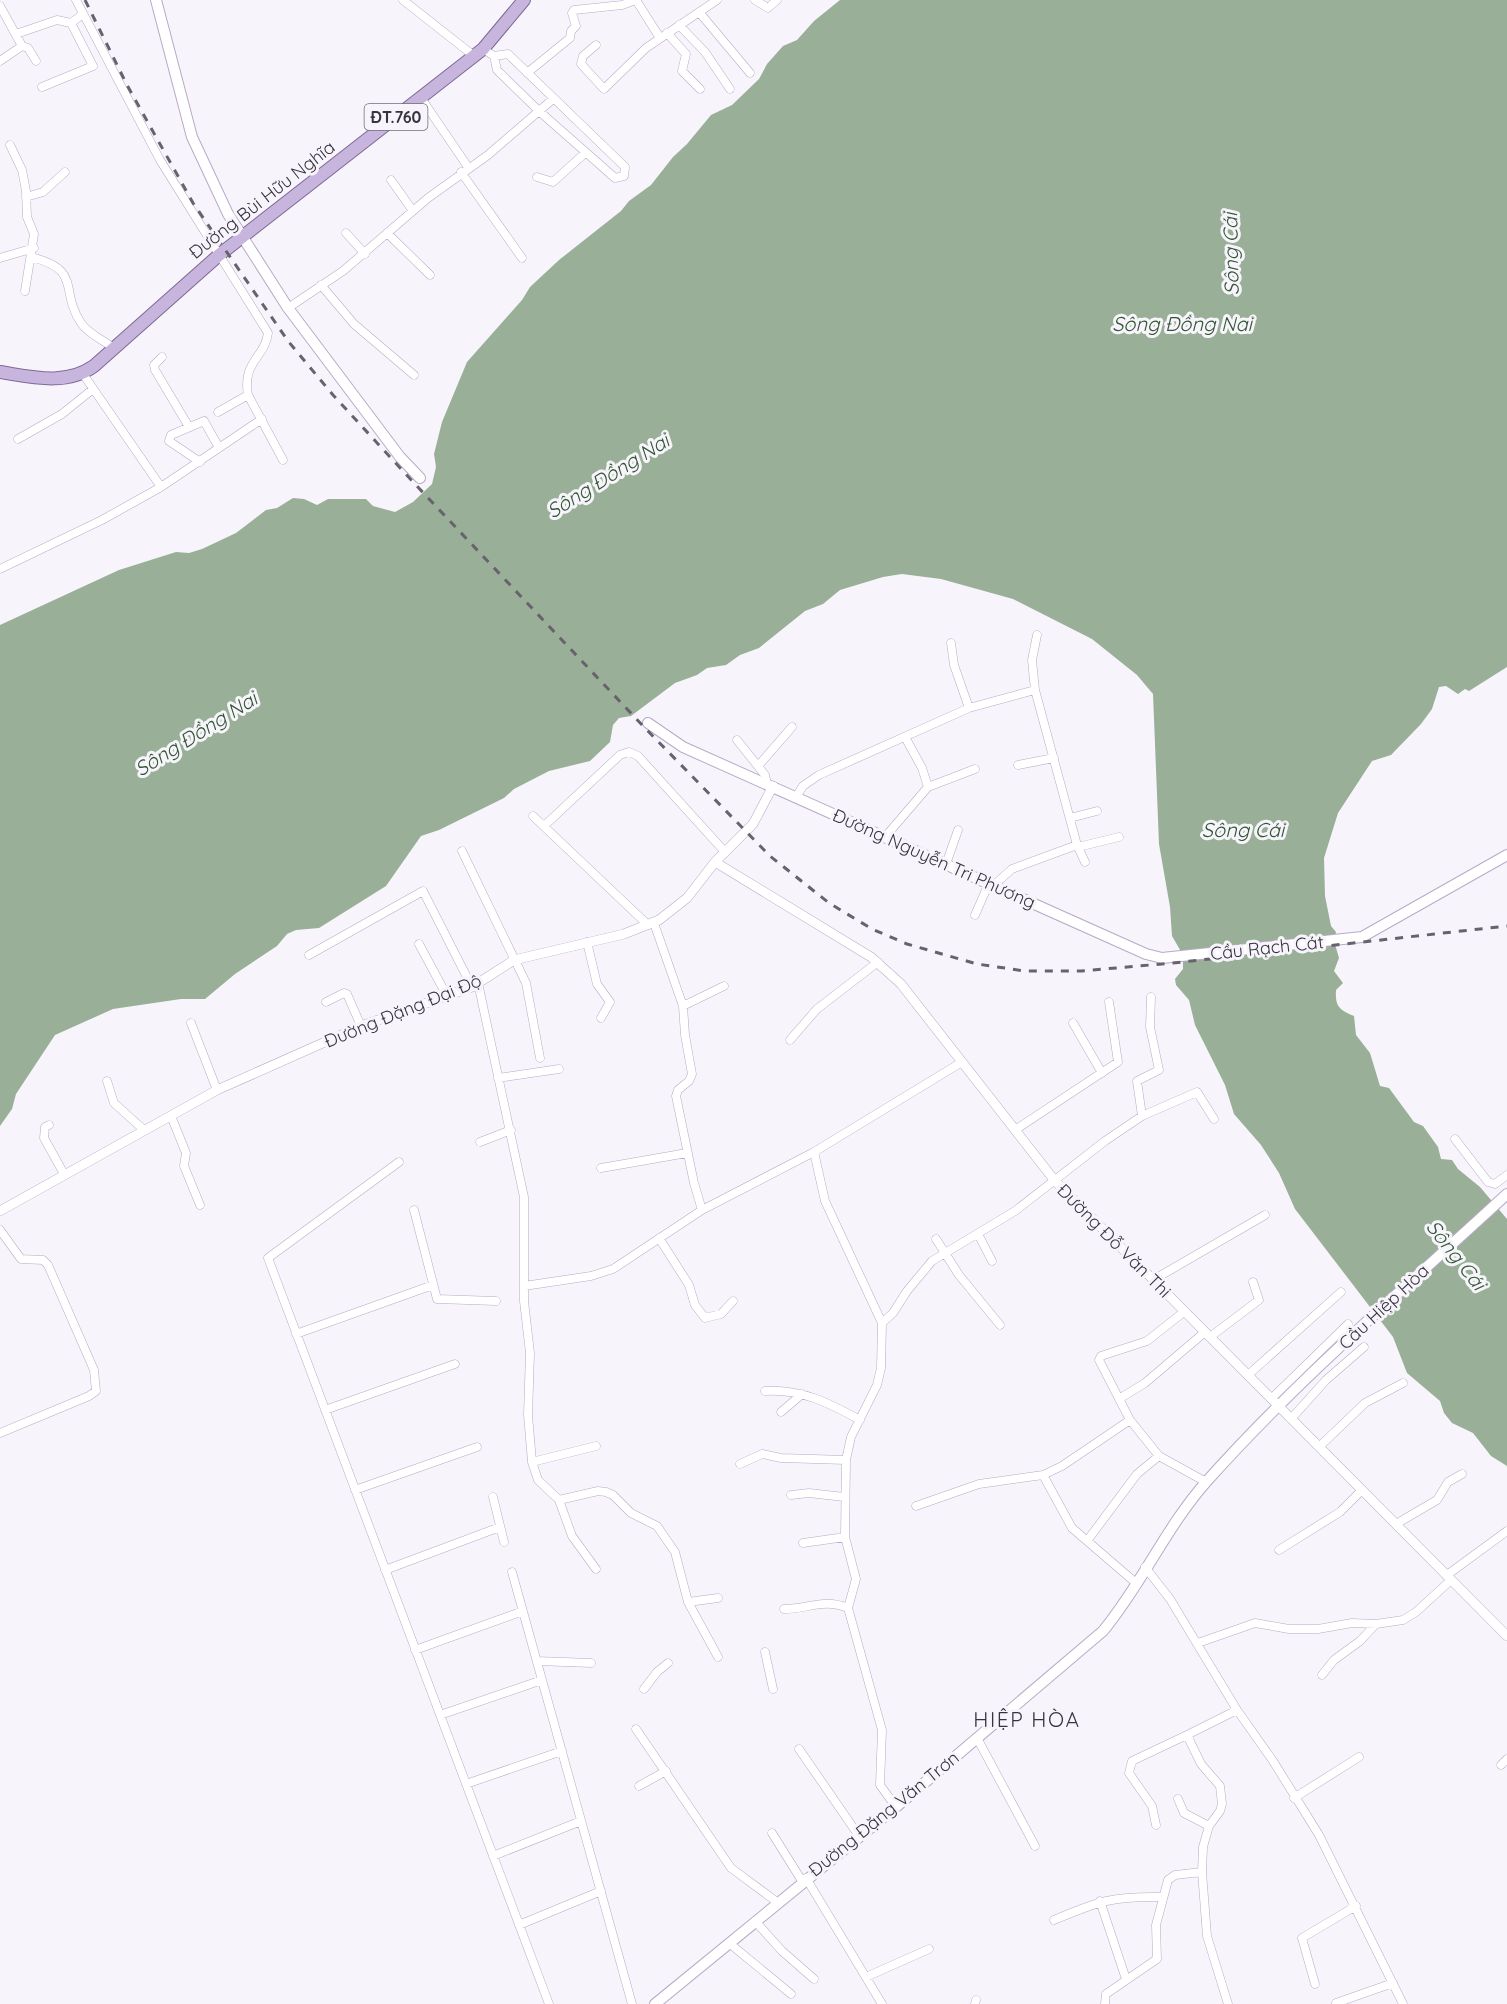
<svg xmlns="http://www.w3.org/2000/svg" width="1507" height="2004" font-family="Quicksand,sans-serif">
<style>
.water{fill:#99af98}
.lines{fill:none;stroke-linecap:round;stroke-linejoin:round}
.minor-casing{stroke:#b8aac8;stroke-width:9}
.tertiary-casing{stroke:#b8aac8;stroke-width:10}
.secondary-casing{stroke:#b8aac8;stroke-width:12}
.primary-casing{stroke:#7e6897;stroke-width:14}
.minor{stroke:#fff;stroke-width:8}
.tertiary{stroke:#fff;stroke-width:9}
.secondary{stroke:#fff;stroke-width:10}
.primary{stroke:#c8b5dd;stroke-width:12}
.rail{stroke:#67626d;stroke-width:3;stroke-dasharray:8 8;stroke-linecap:butt}
.labels{text-anchor:middle;stroke-width:6;stroke-linejoin:round;paint-order:stroke}
.shield{fill:#f7f5fb;stroke:#716d77;stroke-width:1.5}
.shield-label{font-size:16px;font-weight:bold;fill:#38333f}
.street-label{font-size:18px;fill:#38333f;stroke:#f7f5fb}
.water-label{font-size:20px;font-style:italic;fill:#325633;stroke:#f7f5fb}
.quarter-label{font-size:21px;letter-spacing:1.5px;fill:#38333f;stroke:#f7f5fb}
</style>
<rect width="100%" height="100%" fill="#f7f5fb"/>
<path class="water" d="M840,0H1507V667L1469,691L1465,689L1458,694L1446,686L1439,687L1432,709L1421,724L1391,755L1372,761L1338,813L1324,858L1325,896L1331,926L1336,932L1334,941L1339,958L1334,971L1343,983L1336,990C1335,1006 1339,1010 1354,1016L1356,1035L1370,1053L1380,1086L1389,1088L1414,1122L1423,1126L1438,1147L1441,1159L1452,1160L1458,1169L1480,1187L1507,1219V1466L1491,1456L1473,1433L1452,1423L1444,1413L1440,1401L1407,1373L1393,1337L1295,1209L1279,1173L1261,1145L1234,1114L1225,1085L1195,1025L1189,1000L1176,985L1175,979L1183,969V955L1172,936L1170,907L1159,844L1153,694L1137,675L1092,639L1013,599L941,579L902,574L883,577L840,590L823,604L805,611L759,648L740,655L726,665L707,668L697,675L675,683L631,716L619,718L613,725L610,742L590,761L549,771L514,789L504,798L439,830L421,836L386,886L319,928L296,930L287,934L277,946L235,974L205,999H181L113,1009L55,1035L16,1094L12,1109L0,1126V625L119,570L176,552L189,553L202,549L236,533L266,510L277,508L293,498L304,499L317,505L328,499H366L373,506L395,512L413,502L432,484L436,467L434,454L442,422L467,362L522,300L530,287L559,260L621,211L629,201L651,185L673,157L687,144L711,115L732,105L759,79L767,64L783,46L797,40L814,21Z"/>
<g class="lines">
<defs>
<path id="minor" d="M76,0L160,160L268,333C265,358 242,361 248,395L283,460
M403,0L474,56
M636,0L660,38
M755,0L768,8L777,0
M0,6L22,46
M699,12L750,73
M679,25L705,52L730,89
M667,33L686,54L682,71L700,89
M16,34L57,20L71,23L83,14
M596,45L583,56L581,64L604,89L646,48L717,0
M483,49L494,56L497,70L539,111L615,178L624,176L625,167L508,54L494,56
M0,61L22,46L28,48L36,61
M527,73L570,38L571,31L576,26L572,13L574,10L622,5L636,0
M42,87L93,66L71,23
M421,98L468,167
M10,145L22,170L26,191L27,217L34,234L25,291
M461,172L522,258
M537,177L553,182L585,153
M391,180L413,211
M26,197L43,192L65,172
M346,233L365,254
M387,233L430,275
M31,257C83,270 59,290 81,323C88,334 105,341 115,349
M0,258L34,248
M321,285L354,324L414,375
M288,308L343,271L428,198L488,155L553,99
M162,357L154,365L155,370L189,427
M83,374L161,487
M218,412L248,395
M18,439L62,414L93,389
M200,462L169,441L171,435L204,421L218,446
M0,569L102,520L161,487L262,419
M951,643L954,665L969,708
M905,737L922,768L928,787
M737,740L765,775L767,784
M1018,765L1054,758
M758,766L792,727
M796,797L803,786L819,775L969,708L1035,690
M533,816L648,925
M1070,818L1097,811
M544,826L620,755L629,752L638,756L725,852
M885,837L928,787L975,769
M1077,845L1085,862
M1078,847L1119,837
M462,851L526,983L540,1058
M946,864L958,830
M994,885L1012,869L1077,845L1035,690L1032,660L1037,635
M975,915L989,883
M655,926L683,1006L685,1035L692,1074L689,1081L678,1090L676,1096L694,1183L702,1210
M587,942L597,984L610,1002L601,1018
M419,944L447,996
M309,955L423,891L472,987
M478,983L524,1197V1301L530,1353L528,1415L532,1462L538,1480L559,1500L598,1491L606,1492L613,1495L631,1513L657,1526L675,1552L688,1602L718,1657
M326,1002L344,993L347,994L361,1026
M683,1006L724,986
M191,1023L217,1090
M1073,1023L1102,1073
M790,1040L817,1009L878,962
M498,1078L559,1069
M107,1081L114,1103L144,1130
M171,1116L186,1153L184,1166L200,1205
M1142,1116L1137,1081L1159,1070L1150,1027L1151,997
M49,1125L45,1127L44,1138L64,1174
M1015,1130L1118,1062L1109,1002
M1455,1139L1488,1182L1495,1184L1507,1175
M480,1142L511,1130
M814,1152L825,1201L882,1323L881,1368L877,1385L851,1437L846,1460L845,1537L856,1579L848,1608L882,1730L880,1785L896,1807
M399,1162L268,1258L549,2004
M601,1168L687,1153
M414,1210L437,1299L496,1301
M0,1230L21,1259L43,1260L48,1265L94,1370L96,1391L89,1396L0,1433
M978,1234L992,1261
M659,1238L689,1285L695,1305L705,1318L721,1314L733,1301
M936,1239L959,1275L1000,1325
M1153,1280L1265,1215
M524,1286L591,1276L613,1269L702,1210L814,1152L962,1062
M882,1323L893,1313L907,1291L932,1261L1015,1211L1105,1141L1142,1116L1197,1092L1214,1119
M296,1334L433,1285
M1210,1337L1259,1300L1253,1282
M1248,1375L1341,1292
M765,1391C802,1389 829,1403 860,1420
M1119,1399L1145,1383L1205,1332
M1271,1399L1348,1324
M325,1410L455,1364
M781,1412L802,1394
M1291,1419L1326,1380L1364,1347
M1319,1447L1365,1403L1403,1383
M1159,1456L1130,1420L1099,1360L1101,1356L1147,1341L1185,1311
M532,1462L596,1446
M740,1464L762,1454L781,1458L846,1460
M1043,1475L1072,1528L1136,1583
M355,1490L477,1447
M791,1495L809,1493L844,1497
M493,1497L504,1542
M559,1500L572,1536L596,1569
M916,1506L979,1484L1043,1475L1062,1466L1130,1420
M1396,1524L1437,1500L1448,1482L1462,1474
M1087,1541L1137,1474L1159,1456L1206,1482
M803,1543L845,1537
M1279,1550L1340,1512L1362,1490
M1145,1567L1170,1599L1237,1710L1273,1761L1319,1835L1403,2004
M385,1570L500,1527
M512,1572L632,2004
M1447,1575L1507,1531
M688,1602L718,1598
M784,1609C809,1609 823,1598 848,1608
M1198,1643L1255,1623L1289,1629H1318L1352,1623L1376,1624L1403,1620L1416,1612L1451,1580
M415,1650L523,1611
M765,1652L773,1689
M537,1661L591,1663
M1322,1675L1334,1660L1360,1641L1376,1624
M644,1689L657,1672L668,1663
M440,1715L542,1680
M636,1729L731,1868L777,1902
M977,1738L1035,1846
M799,1749L859,1836
M1501,1765L1507,1759
M466,1784L562,1751
M639,1786L666,1771
M1294,1798L1359,1757
M1178,1799L1184,1813L1209,1826
M1156,1825L1152,1806L1129,1773L1132,1761L1187,1735
M772,1833L802,1881
M493,1856L581,1821
M806,1878L882,2004
M1100,1901L1126,1979
M1054,1920C1099,1901 1113,1896 1162,1897
M755,1921L782,1951L814,1979
M519,1925L601,1891
M729,1943L791,1994
M866,1977L929,1949
M1315,1984L1302,1938L1356,1906
M1336,2003L1393,1983
M975,2004L976,2000
M1105,2004L1106,1994L1157,1959L1156,1925L1168,1880L1175,1875L1202,1872
M1228,2004L1207,1936L1202,1872L1203,1847L1209,1826L1220,1811L1222,1804L1220,1786L1201,1764L1187,1735L1237,1710"/>
<path id="tertiary" d="M715,862L871,957L901,984L1055,1181L1507,1636
M0,1211L217,1090L361,1026L472,987L514,960L624,934L659,920L687,898L715,862L753,824L773,786"/>
<path id="secondary" d="M156,0L192,137L228,214L288,308L400,457L420,478
M648,723L683,747L1146,954L1162,958L1362,937L1507,855
M655,2004L896,1807L1103,1631C1142,1584 1166,1527 1207,1481C1299,1378 1405,1288 1507,1194"/>
<path id="primary" d="M0,372C32,377 66,386 94,366L219,255L483,49L524,0"/>
</defs>
<use href="#minor" class="minor-casing"/>
<use href="#tertiary" class="tertiary-casing"/>
<use href="#secondary" class="secondary-casing"/>
<use href="#primary" class="primary-casing"/>
<use href="#minor" class="minor"/>
<use href="#tertiary" class="tertiary"/>
<use href="#secondary" class="secondary"/>
<use href="#primary" class="primary"/>
<path class="rail" d="M85,0L127,85L193,203L288,341L333,395L414,483L644,727L770,856L829,903L872,929L907,944L977,964L1025,971H1081L1173,963L1507,926"/>
</g>
<g class="labels">
<rect class="shield" x="364.5" y="104" width="63" height="26" rx="4.5"/>
<g class="shield-label">
<text x="396" y="123">ĐT.760</text>
</g>
<g class="street-label">
<text transform="translate(262 200) rotate(-38)" y="6">Đường Bùi Hữu Nghĩa</text>
<text transform="translate(934 859) rotate(24)" y="6">Đường Nguyễn Tri Phương</text>
<text transform="translate(1267 948) rotate(-6)" y="6">Cầu Rạch Cát</text>
<text transform="translate(403 1011) rotate(-22)" y="6">Đường Đặng Đại Độ</text>
<text transform="translate(1114 1241) rotate(45)" y="6">Đường Đỗ Văn Thi</text>
<text transform="translate(1384 1307) rotate(-43)" y="6">Cầu Hiệp Hòa</text>
<text transform="translate(884 1814) rotate(-39)" y="6">Đường Đặng Văn Trơn</text>
</g>
<g class="water-label">
<text transform="translate(1231 254) rotate(-91)" y="7">Sông Cái</text>
<text x="1182" y="331">Sông Đồng Nai</text>
<text transform="translate(608 476) rotate(-32)" y="7">Sông Đồng Nai</text>
<text transform="translate(196 734) rotate(-32)" y="7">Sông Đồng Nai</text>
<text x="1243" y="837">Sông Cái</text>
<text transform="translate(1456 1255) rotate(52)" y="7">Sông Cái</text>
</g>
<g class="quarter-label">
<text x="1027" y="1727">HIỆP HÒA</text>
</g>
</g>
</svg>
